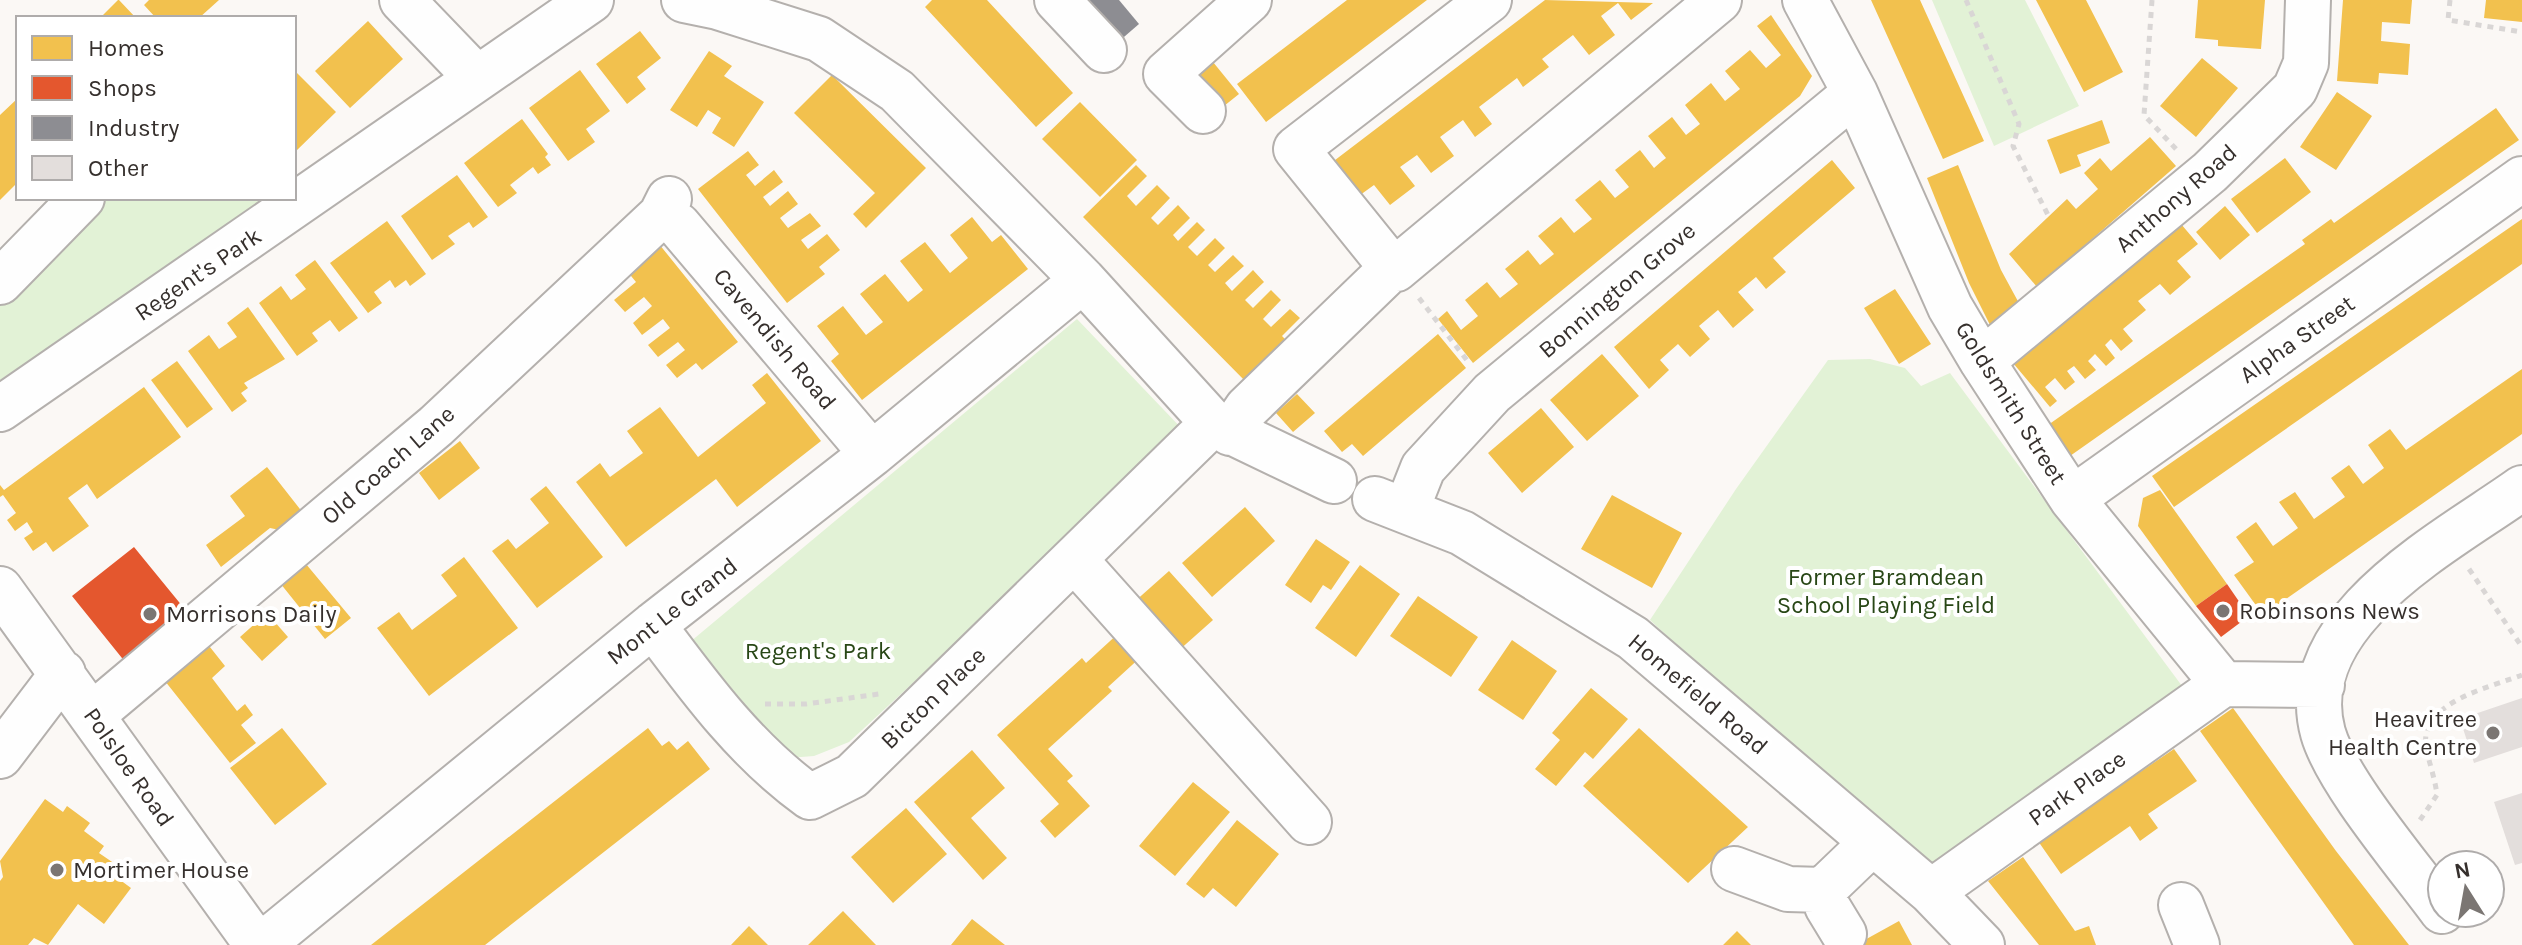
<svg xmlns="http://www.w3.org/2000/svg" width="2522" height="945" font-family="Karla,sans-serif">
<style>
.green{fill:#e2f2d6}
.homes{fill:#f2c14e}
.shops{fill:#e4572e}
.industry{fill:#8d8d92}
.building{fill:#e3dedc}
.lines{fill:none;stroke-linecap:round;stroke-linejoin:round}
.minor-casing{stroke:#b4b0ad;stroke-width:48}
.path{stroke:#d9d6d5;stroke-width:5;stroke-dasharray:6 6;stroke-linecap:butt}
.minor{stroke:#fefefe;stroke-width:44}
.poi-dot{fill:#7b7673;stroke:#fff;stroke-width:3}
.labels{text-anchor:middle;stroke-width:8;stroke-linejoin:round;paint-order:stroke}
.street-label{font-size:24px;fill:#36302d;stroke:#fff}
.park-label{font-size:24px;fill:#284716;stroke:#fff}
.poi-label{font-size:24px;fill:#36302d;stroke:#fff;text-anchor:start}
</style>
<rect width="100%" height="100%" fill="#fbf8f5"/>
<path class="green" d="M1932,0H2025L2079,106L1994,146Z
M100,198H275L0,380V302Z
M1077,319L1185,432L849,742L814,756L788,758L690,642Z
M1870,359L1905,368L1921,386L1950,373L2185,690L1933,869L1748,712L1650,620L1736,489L1828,360Z"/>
<path class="homes" d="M119,0L136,18H100L118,0Z
M149,0H219L199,18H156L144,5Z
M932,0H987L1073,93L1036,127L925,7Z
M1347,0H1427L1266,122L1237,84Z
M1545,0L1653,3L1631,20L1618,3L1601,16L1615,35L1589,55L1573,35L1542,59L1549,67L1523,87L1517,78L1479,107L1492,124L1475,137L1463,120L1440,137L1454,156L1431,173L1417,155L1400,167L1415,186L1390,205L1374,185L1356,198L1322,170Z
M1871,0H1920L1984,141L1943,159Z
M2036,0H2086L2123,72L2084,92Z
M2198,0H2265L2261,49L2218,46V40L2195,38Z
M2343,0H2412L2410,24L2382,22L2381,41L2410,44L2408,75L2379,73L2378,84L2337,81Z
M2486,0H2522V22L2484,18Z
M1771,15L1812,76L1800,96L1473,363L1438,319L1447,311L1461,330L1478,316L1465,300L1487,282L1500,298L1518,284L1505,269L1528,250L1540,265L1554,254L1538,236L1561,217L1574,233L1592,219L1575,200L1600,180L1615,198L1629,187L1615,170L1640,150L1654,168L1662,161L1666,158L1648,136L1672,117L1686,135L1700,124L1685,105L1711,83L1725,101L1740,89L1725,71L1750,50L1766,68L1781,55L1757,26Z
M368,21L403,59L350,108L315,71Z
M640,31L661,58L637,77L646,89L627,104L596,64Z
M709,51L732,66L724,76L764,102L734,147L712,133L721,118L708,110L697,127L670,110Z
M2202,58L2238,88L2196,137L2160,106Z
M1213,62L1239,94L1224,106L1197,74Z
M294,70L336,112L294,153Z
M580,70L610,111L586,129L595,142L568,161L529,108Z
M832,75L926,168L866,228L853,214L875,193L794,113Z
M2337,92L2372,116L2336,170L2300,147Z
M18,98V182L0,200V115Z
M1080,102L1137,160L1100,197L1042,139Z
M2496,108L2519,140L2070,456L2048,425L2305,244L2302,240L2331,219L2334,223Z
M522,119L548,154L545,157L551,165L538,174L533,167L510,185L517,193L498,207L464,163Z
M2102,120L2110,143L2077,155L2081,166L2060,174L2047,140Z
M2150,137L2176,166L2037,287L2009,254L2067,199L2076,209L2098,189L2084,173L2100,158L2111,171Z
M748,151L759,165L746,175L755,186L774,170L783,182L763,197L770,206L788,191L798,204L780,218L788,228L810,213L821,226L801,240L808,249L827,234L840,250L819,267L825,274L787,303L698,189Z
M2285,158L2311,192L2257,233L2231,199Z
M1832,160L1855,188L1773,258L1786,272L1766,289L1756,277L1738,292L1754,310L1733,328L1718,310L1699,326L1710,339L1690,357L1678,344L1660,360L1669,370L1649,389L1614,347Z
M1136,165L1147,176L1127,196L1136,206L1157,185L1170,198L1151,218L1158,225L1178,205L1190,218L1173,235L1178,241L1197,222L1205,230L1188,247L1197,256L1215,238L1225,248L1208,265L1215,272L1233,255L1244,266L1225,283L1232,291L1253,270L1264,282L1245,300L1253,308L1271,290L1281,300L1263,319L1271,327L1290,309L1300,318L1282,336L1292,346L1250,386L1083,217Z
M1958,165L2001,270L2020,305L1991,327L1969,283L1927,178Z
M457,175L488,217L473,228L469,222L448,236L455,244L432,260L401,216Z
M2225,206L2250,235L2220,260L2196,232Z
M972,217L992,242L1001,235L1028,269L862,400L831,361L839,354L817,326L843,306L866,335L883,322L860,294L885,274L908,302L923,290L900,261L925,242L950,273L968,258L950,235Z
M2522,219V264L2174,507L2152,476Z
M387,221L426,274L410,286L406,280L395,288L390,280L374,292L382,303L368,313L330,263Z
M2181,224L2198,244L2177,261L2191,277L2170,295L2160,284L2138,301L2146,310L2123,329L2133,341L2121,351L2111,339L2105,345L2115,358L2106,366L2095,354L2088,361L2096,370L2085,379L2074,366L2067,371L2075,382L2065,390L2055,378L2045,387L2057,401L2050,407L2013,363Z
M655,239L738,342L702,370L696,363L677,378L666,365L685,350L678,342L658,357L648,345L670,328L663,319L642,335L633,323L652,306L644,297L625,312L614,300L636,282L622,265Z
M315,260L358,318L339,332L330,320L312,333L318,341L297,356L259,303L281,286L291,300L298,295L306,289L295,275Z
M1895,289L1931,344L1899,364L1864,308Z
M248,307L285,359L244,383L248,388L241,393L247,401L232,412L188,351L209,335L219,349L237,337L227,323Z
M1438,334L1466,368L1363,456L1352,444L1342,452L1324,431Z
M1602,354L1639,396L1587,441L1550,400Z
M177,361L213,409L187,428L151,380Z
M2522,369V434L2263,615L2234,575L2254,562L2236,537L2256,522L2273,546L2298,528L2279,502L2295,492L2314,519L2345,497L2331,478L2349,465L2363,484L2384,468L2368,445L2390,429L2406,450Z
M767,373L821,441L737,507L716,479L626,547L576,482L600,463L610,477L643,453L627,431L660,407L698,457L766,403L752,385Z
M144,387L181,437L97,499L87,484L68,498L89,526L53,552L46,542L33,551L24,538L33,532L27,522L15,531L7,520L16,513L3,495L0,497V485L4,490Z
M1297,394L1315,413L1293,432L1276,413Z
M1541,408L1574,447L1522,493L1488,453Z
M460,441L480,468L439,500L419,473Z
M267,467L307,518L289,532L270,528L221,567L206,545L245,516L230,496Z
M546,486L603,557L537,608L492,551L508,539L516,549L549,523L530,499Z
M2160,490L2227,584L2196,606L2138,526L2143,498Z
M1612,495L1682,533L1652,588L1581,549Z
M1245,507L1275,541L1212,597L1182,563Z
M1316,539L1350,562L1331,590L1323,585L1311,603L1285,585Z
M464,557L518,628L429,696L377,628L399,612L412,630L457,596L441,575Z
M301,558L351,618L325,639L276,578Z
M1360,565L1400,594L1356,657L1315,628Z
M1169,571L1213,620L1177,652L1133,603Z
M1418,596L1478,637L1451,677L1390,636Z
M267,613L288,637L262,661L240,637Z
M1121,631L1143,655L1108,687L1112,691L1048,749L1073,776L1067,781L1090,806L1055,838L1040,821L1059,804L997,735L1082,658L1086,663Z
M202,637L225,666L212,678L237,711L245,704L253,715L241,725L256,743L230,763L157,671Z
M1512,640L1557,671L1523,720L1478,690Z
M1591,688L1628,719L1593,759L1585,752L1556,786L1535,769L1560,740L1552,733Z
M2233,708L2336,851L2409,945H2354L2200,731Z
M282,728L327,784L275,825L230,768Z
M648,728L662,746L669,741L677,750L688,741L710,769L485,945H371Z
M1639,728L1748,827L1688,883L1583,786Z
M2174,749L2197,781L2148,814L2158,828L2140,841L2130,826L2061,874L2038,841Z
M972,750L1005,788L971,818L1007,858L983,880L914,802Z
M1193,782L1230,812L1175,876L1139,846Z
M45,799L63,812L67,806L90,823L84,831L104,846L99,853L118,866L112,874L131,888L104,924L78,904L48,945L34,938L28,945H0V881L3,877L0,861Z
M906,808L947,854L893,903L851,857Z
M1237,820L1279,854L1236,907L1213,888L1204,898L1186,884Z
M2023,857L2075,931L2089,926L2096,945H2039L1988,881Z
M843,911L876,945H808Z
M972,919L1005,945H951Z
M1899,921L1912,945H1862L1861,942Z
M749,926L768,945H731Z
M1737,931L1751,945H1723Z"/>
<path class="shops" d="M134,547L192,618L130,668L72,596Z
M2227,584L2249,616L2221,637L2196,606Z"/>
<path class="industry" d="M1080,0H1119L1139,24L1117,43Z"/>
<path class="building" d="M2522,698V747L2474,763L2460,719Z
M2522,793V863L2515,865L2494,802Z"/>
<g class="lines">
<defs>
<path id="minor" d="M402,0L476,77
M684,0L718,7L819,39L897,91L1083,280L1213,423L1334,481
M1057,0L1104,50
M1805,0L1855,93L1950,307L1982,361L2072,499L2223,684L2322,685
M1203,111L1166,74L1249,0
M678,225L872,454
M1392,268L1296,149L1489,0
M0,282L82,198
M1982,361L2210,172L2295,89L2306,63L2308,0
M0,409L591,0
M1230,433L1247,408L1392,268L1396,269L1719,0
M1375,499L1462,533L1633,638L1931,892L1982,945
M2072,499L2522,179
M1406,511L1423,468L1492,393L1855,93
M1074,559L1309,822
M0,589L257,945
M653,625C700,688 745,750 810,797L852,776L1213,423
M92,715L436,426L661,215L669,199
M0,756L63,673
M1734,869L1788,889L1823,890L1872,843
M1823,890L1827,906L1844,934
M1931,892L2223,684
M2181,905L2197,945
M2442,911C2410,867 2337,782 2323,733C2292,621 2448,541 2522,488
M262,945L653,625L872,454L1083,280"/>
</defs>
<use href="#minor" class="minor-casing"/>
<path class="path" d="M1966,0L2019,124L2013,146L2048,215
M2152,0L2144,115L2176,149
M2450,0L2448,20L2522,32
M1419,298L1469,363
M2469,569L2522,647
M765,704H806L879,694
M2420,820L2437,795C2435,778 2429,763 2426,747C2419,702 2491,687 2522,675"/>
<use href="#minor" class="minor"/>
</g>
<g class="poi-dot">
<circle cx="2223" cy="611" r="8"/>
<circle cx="150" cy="614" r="8"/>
<circle cx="2493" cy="733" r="8"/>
<circle cx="57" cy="870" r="8"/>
</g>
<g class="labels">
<g class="street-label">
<text transform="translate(2176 198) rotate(-41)" y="8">Anthony Road</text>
<text transform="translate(198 274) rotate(-34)" y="8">Regent's Park</text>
<text transform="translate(1617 290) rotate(-40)" y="8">Bonnington Grove</text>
<text transform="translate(775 339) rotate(50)" y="8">Cavendish Road</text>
<text transform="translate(2297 339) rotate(-35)" y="8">Alpha Street</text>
<text transform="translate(2011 403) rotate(58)" y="8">Goldsmith Street</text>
<text transform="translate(388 465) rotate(-41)" y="8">Old Coach Lane</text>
<text transform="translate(672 611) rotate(-38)" y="8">Mont Le Grand</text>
<text transform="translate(1698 694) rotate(40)" y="8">Homefield Road</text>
<text transform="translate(933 698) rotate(-44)" y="8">Bicton Place</text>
<text transform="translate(129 767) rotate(55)" y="8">Polsloe Road</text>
<text transform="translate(2077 788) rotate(-35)" y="8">Park Place</text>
</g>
<g class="park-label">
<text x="1886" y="585">Former Bramdean<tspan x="1886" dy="28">School Playing Field</tspan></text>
<text x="818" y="659">Regent's Park</text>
</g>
<g class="poi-label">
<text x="2239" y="619">Robinsons News</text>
<text x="166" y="622">Morrisons Daily</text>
<text x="2477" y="727" text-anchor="end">Heavitree<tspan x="2477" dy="28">Health Centre</tspan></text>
<text x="73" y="878">Mortimer House</text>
</g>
</g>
<rect x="16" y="16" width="280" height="184" fill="#ffffff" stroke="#afacab" stroke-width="2"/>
<rect x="32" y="36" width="40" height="24" fill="#f2c14e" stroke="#afacab" stroke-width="2"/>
<text x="88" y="56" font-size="24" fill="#36302d">Homes</text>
<rect x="32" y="76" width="40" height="24" fill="#e4572e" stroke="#afacab" stroke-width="2"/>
<text x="88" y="96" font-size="24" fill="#36302d">Shops</text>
<rect x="32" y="116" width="40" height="24" fill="#8d8d92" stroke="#afacab" stroke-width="2"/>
<text x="88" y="136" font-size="24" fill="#36302d">Industry</text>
<rect x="32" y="156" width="40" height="24" fill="#e3dedc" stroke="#afacab" stroke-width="2"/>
<text x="88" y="176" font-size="24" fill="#36302d">Other</text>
<g transform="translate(2466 889) rotate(349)"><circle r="38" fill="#ffffff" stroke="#afacab" stroke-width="2"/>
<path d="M0-6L14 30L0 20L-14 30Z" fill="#7b7673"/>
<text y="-12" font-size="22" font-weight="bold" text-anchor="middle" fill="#36302d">N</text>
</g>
</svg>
